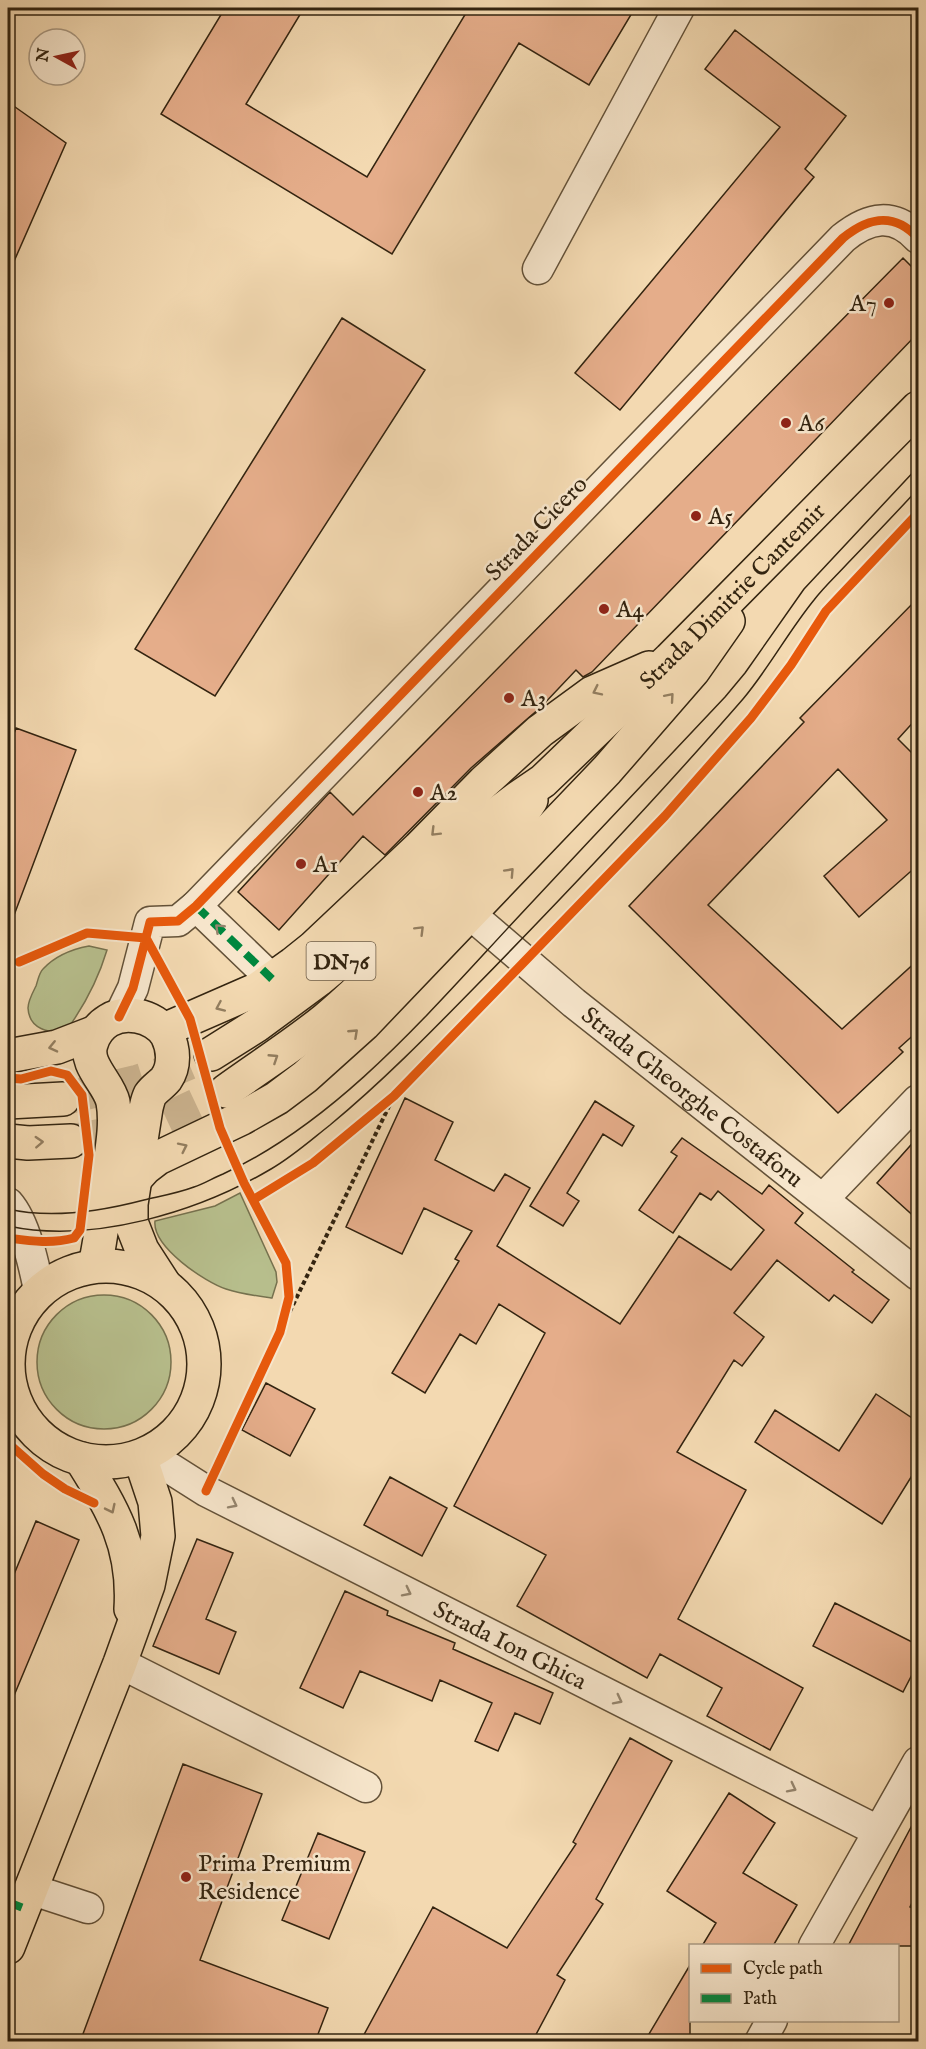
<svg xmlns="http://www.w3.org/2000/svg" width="926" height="2049" font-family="'IM FELL English',serif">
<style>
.green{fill:#b8c08e;stroke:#76724f;stroke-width:1.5}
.building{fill:#e5ad8a;stroke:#332410;stroke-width:1.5}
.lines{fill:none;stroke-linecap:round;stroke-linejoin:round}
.major-tunnel{stroke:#cdb591;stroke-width:33;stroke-dasharray:33 16;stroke-linecap:butt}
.minor-casing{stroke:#635138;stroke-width:33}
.major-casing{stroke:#332410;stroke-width:36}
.path{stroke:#332410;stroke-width:4;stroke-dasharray:4.5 3;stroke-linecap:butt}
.minor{stroke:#f7e6cc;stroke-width:30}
.major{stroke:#f3d9b1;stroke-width:33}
.tram{stroke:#332410;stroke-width:1.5}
.quiet{stroke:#00873e;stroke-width:8;stroke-dasharray:15 8;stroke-linecap:butt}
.cycleway-casing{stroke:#f7e6cc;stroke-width:13}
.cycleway{stroke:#e8590c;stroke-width:9}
.oneway{stroke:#937e60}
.oneway2{stroke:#95856e}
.poi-dot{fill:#8f2418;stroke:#f7e6cc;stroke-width:2}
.labels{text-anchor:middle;stroke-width:5;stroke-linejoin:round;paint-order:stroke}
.shield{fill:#f7e6cc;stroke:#6e5e48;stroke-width:1.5}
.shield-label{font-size:22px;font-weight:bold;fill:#332410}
.poi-label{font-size:24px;fill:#332410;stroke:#f7e6cc;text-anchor:start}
.street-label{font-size:24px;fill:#332410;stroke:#f7e6cc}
</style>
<rect width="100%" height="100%" fill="#f3d9b1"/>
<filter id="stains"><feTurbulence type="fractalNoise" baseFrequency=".00333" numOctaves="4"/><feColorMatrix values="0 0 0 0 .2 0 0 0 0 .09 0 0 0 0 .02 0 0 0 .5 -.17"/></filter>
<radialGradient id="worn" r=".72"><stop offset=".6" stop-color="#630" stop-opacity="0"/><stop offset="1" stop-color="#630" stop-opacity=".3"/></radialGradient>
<path class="green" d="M89,946L107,950C98,980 85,1005 66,1031C49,1034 29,1029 28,1008C28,1001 33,992 36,986C38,980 39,973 43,969C55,956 73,949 89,946Z
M240,1193L276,1272L277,1282L272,1298C257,1296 241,1294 226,1289C205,1282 152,1247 155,1221L215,1206Z
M37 1362a67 67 0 1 1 134 0a67 67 0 1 1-134 0Z"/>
<path class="building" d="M225,8H304L246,104L367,177L469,8H635L589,85L519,43L392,254L161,114Z
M735,30L846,116L805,169L814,177L620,410L575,373L780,127L705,69Z
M8,102L66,143L8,275Z
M903,258L918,273V333L592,672L583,677L576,670L541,707L471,768L385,855L363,836L279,930L238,892L330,792L353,815Z
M342,318L425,370L215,696L135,649Z
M918,598V717L898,739L918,759V865L859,917L824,876L887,820L838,769L708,905L842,1029L918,960V1031L899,1048L903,1052L838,1113L629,906L804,722L800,718Z
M16,728L76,750L10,926L8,925V750Z
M405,1098L453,1122L435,1160L494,1191L505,1174L530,1188L497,1246L620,1324L679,1236L731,1270L764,1230L718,1191L711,1200L700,1193L673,1233L639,1210L677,1156L671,1152L682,1138L762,1194L769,1185L803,1213L795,1223L854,1270L852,1272L889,1300L872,1323L834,1295L829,1301L777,1260L734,1313L764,1337L742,1366L734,1360L677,1452L746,1490L678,1619L803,1688L770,1750L707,1716L722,1688L660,1654L647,1678L517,1606L546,1555L454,1506L545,1333L499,1304L476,1344L460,1334L425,1393L392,1373L459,1261L455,1259L472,1231L424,1208L402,1254L346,1227Z
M595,1101L634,1126L622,1146L603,1134L567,1193L579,1201L563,1226L530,1206Z
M918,1137V1220L877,1183Z
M266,1383L315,1409L290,1456L242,1430Z
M876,1394L918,1422V1466L882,1524L755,1442L775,1410L839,1451Z
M390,1477L447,1508L422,1556L364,1525Z
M36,1521L79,1540L8,1710V1589Z
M197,1539L233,1553L206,1619L236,1632L219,1674L153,1646Z
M345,1591L388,1611L387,1615L455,1643L453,1649L553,1693L540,1724L515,1713L498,1751L475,1741L492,1703L440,1680L432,1701L360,1671L343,1708L300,1688Z
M835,1603L918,1645V1663L903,1692L813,1646Z
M630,1738L672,1761L596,1899L603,1904L557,1975L565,1980L532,2042H360L433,1907L507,1948L576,1844L573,1842Z
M183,1764L262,1794L200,1960L328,2008L315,2042H80Z
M729,1793L775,1823L743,1873L797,1905L773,1946H702L716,1923L667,1891Z
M918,1814V1891L910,1907L918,1911V1946H848Z
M318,1833L365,1852L329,1939L282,1920Z
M690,1965V2042H661L649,2034Z"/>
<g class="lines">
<path class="major-tunnel" d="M63,1099L138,1081L173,1070L211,1054
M71,1141L127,1130L166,1119L226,1091"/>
<defs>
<g id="minor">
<path d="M538,269L679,8"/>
<path d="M196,906L272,979"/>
<path id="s1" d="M470,914L574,1003L918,1275"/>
<path d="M119,1017L133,988L150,922L178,921L196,906L843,238C869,217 894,212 918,238"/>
<path d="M823,1199L918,1100"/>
<path d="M8,1203C25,1222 34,1265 39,1290"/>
<path id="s2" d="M146,1453L206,1491L878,1831"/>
<path d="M120,1663L366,1787"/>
<path d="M30,1889L88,1908"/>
<path d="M814,1946L918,1762"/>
<path d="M760,2042L772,2020"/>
</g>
<g id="major">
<path d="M164,1030L258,989L293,964L313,948L419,848L484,782L540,731L592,693L649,668"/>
<path id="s3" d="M211,1054L257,1025L318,980L361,944L473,832L518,798L543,781L670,659L918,408"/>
<path d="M8,1056L57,1047L96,1032"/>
<path d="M226,1091C259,1067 294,1045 326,1019C355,995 382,968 409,941C452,898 498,853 531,800"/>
<path d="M8,1102L63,1099"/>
<path d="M8,1141L28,1143L71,1141"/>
<path d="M135,1179L145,1168L158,1158L242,1118L277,1098L305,1077L364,1024L607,770L693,671L728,621"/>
<path d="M95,1266C102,1234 105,1203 109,1171C112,1149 117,1124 113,1102C109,1083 84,1065 91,1044C97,1023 116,1012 137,1016C149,1018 161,1025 167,1035C174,1049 175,1066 166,1079C161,1085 154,1089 150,1095C148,1099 147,1104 146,1108L131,1204V1222L142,1250L164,1284"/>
<circle cx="106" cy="1364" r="98"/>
<path d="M81,1459C113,1510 135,1546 131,1609"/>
<path d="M8,1947L120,1663L148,1585L158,1536L155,1502L140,1457"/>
</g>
</defs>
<use href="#minor" class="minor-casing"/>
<use href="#major" class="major-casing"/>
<path class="path" d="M8,962H19
M280,1332L394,1096"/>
<use href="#minor" class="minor"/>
<use href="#major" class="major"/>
<path class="tram" d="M8,1209C51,1219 102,1211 144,1200C161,1196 178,1193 194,1187C204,1184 213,1178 223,1174C340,1120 433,1008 520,915C588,842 656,770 725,697L745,673L804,589L918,467
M8,1226C93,1244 198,1212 271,1169C292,1157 311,1140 330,1125C382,1082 429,1034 476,986C567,893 657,798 743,699C769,668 788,632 814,600C824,587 836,576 847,564C871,539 895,514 918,489"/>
<path class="quiet" d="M196,906L272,979
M8,1902L23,1908"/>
<defs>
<path id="cycleway" d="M146,938L190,1019L220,1128L244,1183L286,1263L289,1297L280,1332L206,1491
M19,962L87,933L146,938
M119,1017L133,988L150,922L178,921L196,906L843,238C869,217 894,212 918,238
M8,1078L21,1079L51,1071L67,1075L82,1095L89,1155L80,1230L74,1238C51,1244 31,1241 8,1238
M253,1200L313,1163L394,1096L525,961L665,816L751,718L791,665L826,611L918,513
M8,1443L43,1474L65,1489L94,1503"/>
</defs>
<use href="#cycleway" class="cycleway-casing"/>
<use href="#cycleway" class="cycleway"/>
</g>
<defs><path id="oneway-chevron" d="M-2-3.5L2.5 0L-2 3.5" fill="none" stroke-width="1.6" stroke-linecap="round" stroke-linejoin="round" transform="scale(1.5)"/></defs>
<g class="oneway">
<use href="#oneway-chevron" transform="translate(597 691) rotate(154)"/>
<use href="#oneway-chevron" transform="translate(670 697) rotate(-49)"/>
<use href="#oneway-chevron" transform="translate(435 832) rotate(135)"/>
<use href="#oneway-chevron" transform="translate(510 872) rotate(-47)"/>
<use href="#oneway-chevron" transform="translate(420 930) rotate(-45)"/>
<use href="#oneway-chevron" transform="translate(220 1007) rotate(156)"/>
<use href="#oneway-chevron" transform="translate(354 1033) rotate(-43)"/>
<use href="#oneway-chevron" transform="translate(53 1047) rotate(167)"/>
<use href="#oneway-chevron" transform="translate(274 1058) rotate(-33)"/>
<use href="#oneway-chevron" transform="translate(39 1142) rotate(-3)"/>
<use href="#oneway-chevron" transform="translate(183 1147) rotate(-26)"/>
<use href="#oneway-chevron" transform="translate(111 1509) rotate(64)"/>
</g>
<g class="oneway2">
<use href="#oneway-chevron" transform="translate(219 928) rotate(-136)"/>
<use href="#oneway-chevron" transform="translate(233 1504) rotate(27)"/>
<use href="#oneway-chevron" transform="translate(407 1592) rotate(27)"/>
<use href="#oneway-chevron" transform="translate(618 1700) rotate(27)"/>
<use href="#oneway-chevron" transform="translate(792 1788) rotate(27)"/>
</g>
<g class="poi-dot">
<circle cx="889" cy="303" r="6"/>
<circle cx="786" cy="423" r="6"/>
<circle cx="696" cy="516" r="6"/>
<circle cx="604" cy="609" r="6"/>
<circle cx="509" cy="698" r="6"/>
<circle cx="418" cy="792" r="6"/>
<circle cx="301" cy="864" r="6"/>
<circle cx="186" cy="1877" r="6"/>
</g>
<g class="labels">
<rect class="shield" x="306.5" y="942" width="69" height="38" rx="4.5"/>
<g class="shield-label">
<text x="341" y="969">DN76</text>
</g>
<g class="poi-label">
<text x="877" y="311" text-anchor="end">A7</text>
<text x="798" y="431">A6</text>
<text x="708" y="524">A5</text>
<text x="616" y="617">A4</text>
<text x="521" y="706">A3</text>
<text x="430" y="800">A2</text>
<text x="313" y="872">A1</text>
<text x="198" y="1871">Prima Premium<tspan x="198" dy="28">Residence</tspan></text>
</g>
<g class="street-label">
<text transform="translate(536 528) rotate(-46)" y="8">Strada Cicero</text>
<text dy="8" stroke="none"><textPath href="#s3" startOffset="696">Strada Dimitrie Cantemir</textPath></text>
<text dy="8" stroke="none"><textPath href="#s1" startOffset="288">Strada Gheorghe Costaforu</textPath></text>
<text dy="8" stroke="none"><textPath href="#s2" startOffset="412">Strada Ion Ghica</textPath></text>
</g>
</g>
<rect width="926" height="2049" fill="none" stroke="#f3d9b1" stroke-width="30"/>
<rect x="9" y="9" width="908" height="2031" fill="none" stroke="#332410" stroke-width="3"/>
<rect x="15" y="15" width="896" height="2019" fill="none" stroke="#332410" stroke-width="1.5"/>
<rect x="689" y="1944" width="210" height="78" fill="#f7e6cc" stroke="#a99881" stroke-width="1.5"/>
<rect x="701" y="1964" width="30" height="9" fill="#e8590c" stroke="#a99881" stroke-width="1.5"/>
<text x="743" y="1974" font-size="18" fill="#332410">Cycle path</text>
<rect x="701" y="1994" width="30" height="9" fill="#00873e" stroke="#a99881" stroke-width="1.5"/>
<text x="743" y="2004" font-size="18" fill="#332410">Path</text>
<g transform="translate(57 57) rotate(278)"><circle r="28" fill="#f7e6cc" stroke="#a99881" stroke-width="1.5"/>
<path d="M0-4.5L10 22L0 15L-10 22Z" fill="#8f2418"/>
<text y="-9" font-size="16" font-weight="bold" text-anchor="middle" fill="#332410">N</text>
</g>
<rect width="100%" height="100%" filter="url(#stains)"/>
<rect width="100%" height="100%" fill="url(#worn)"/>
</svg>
